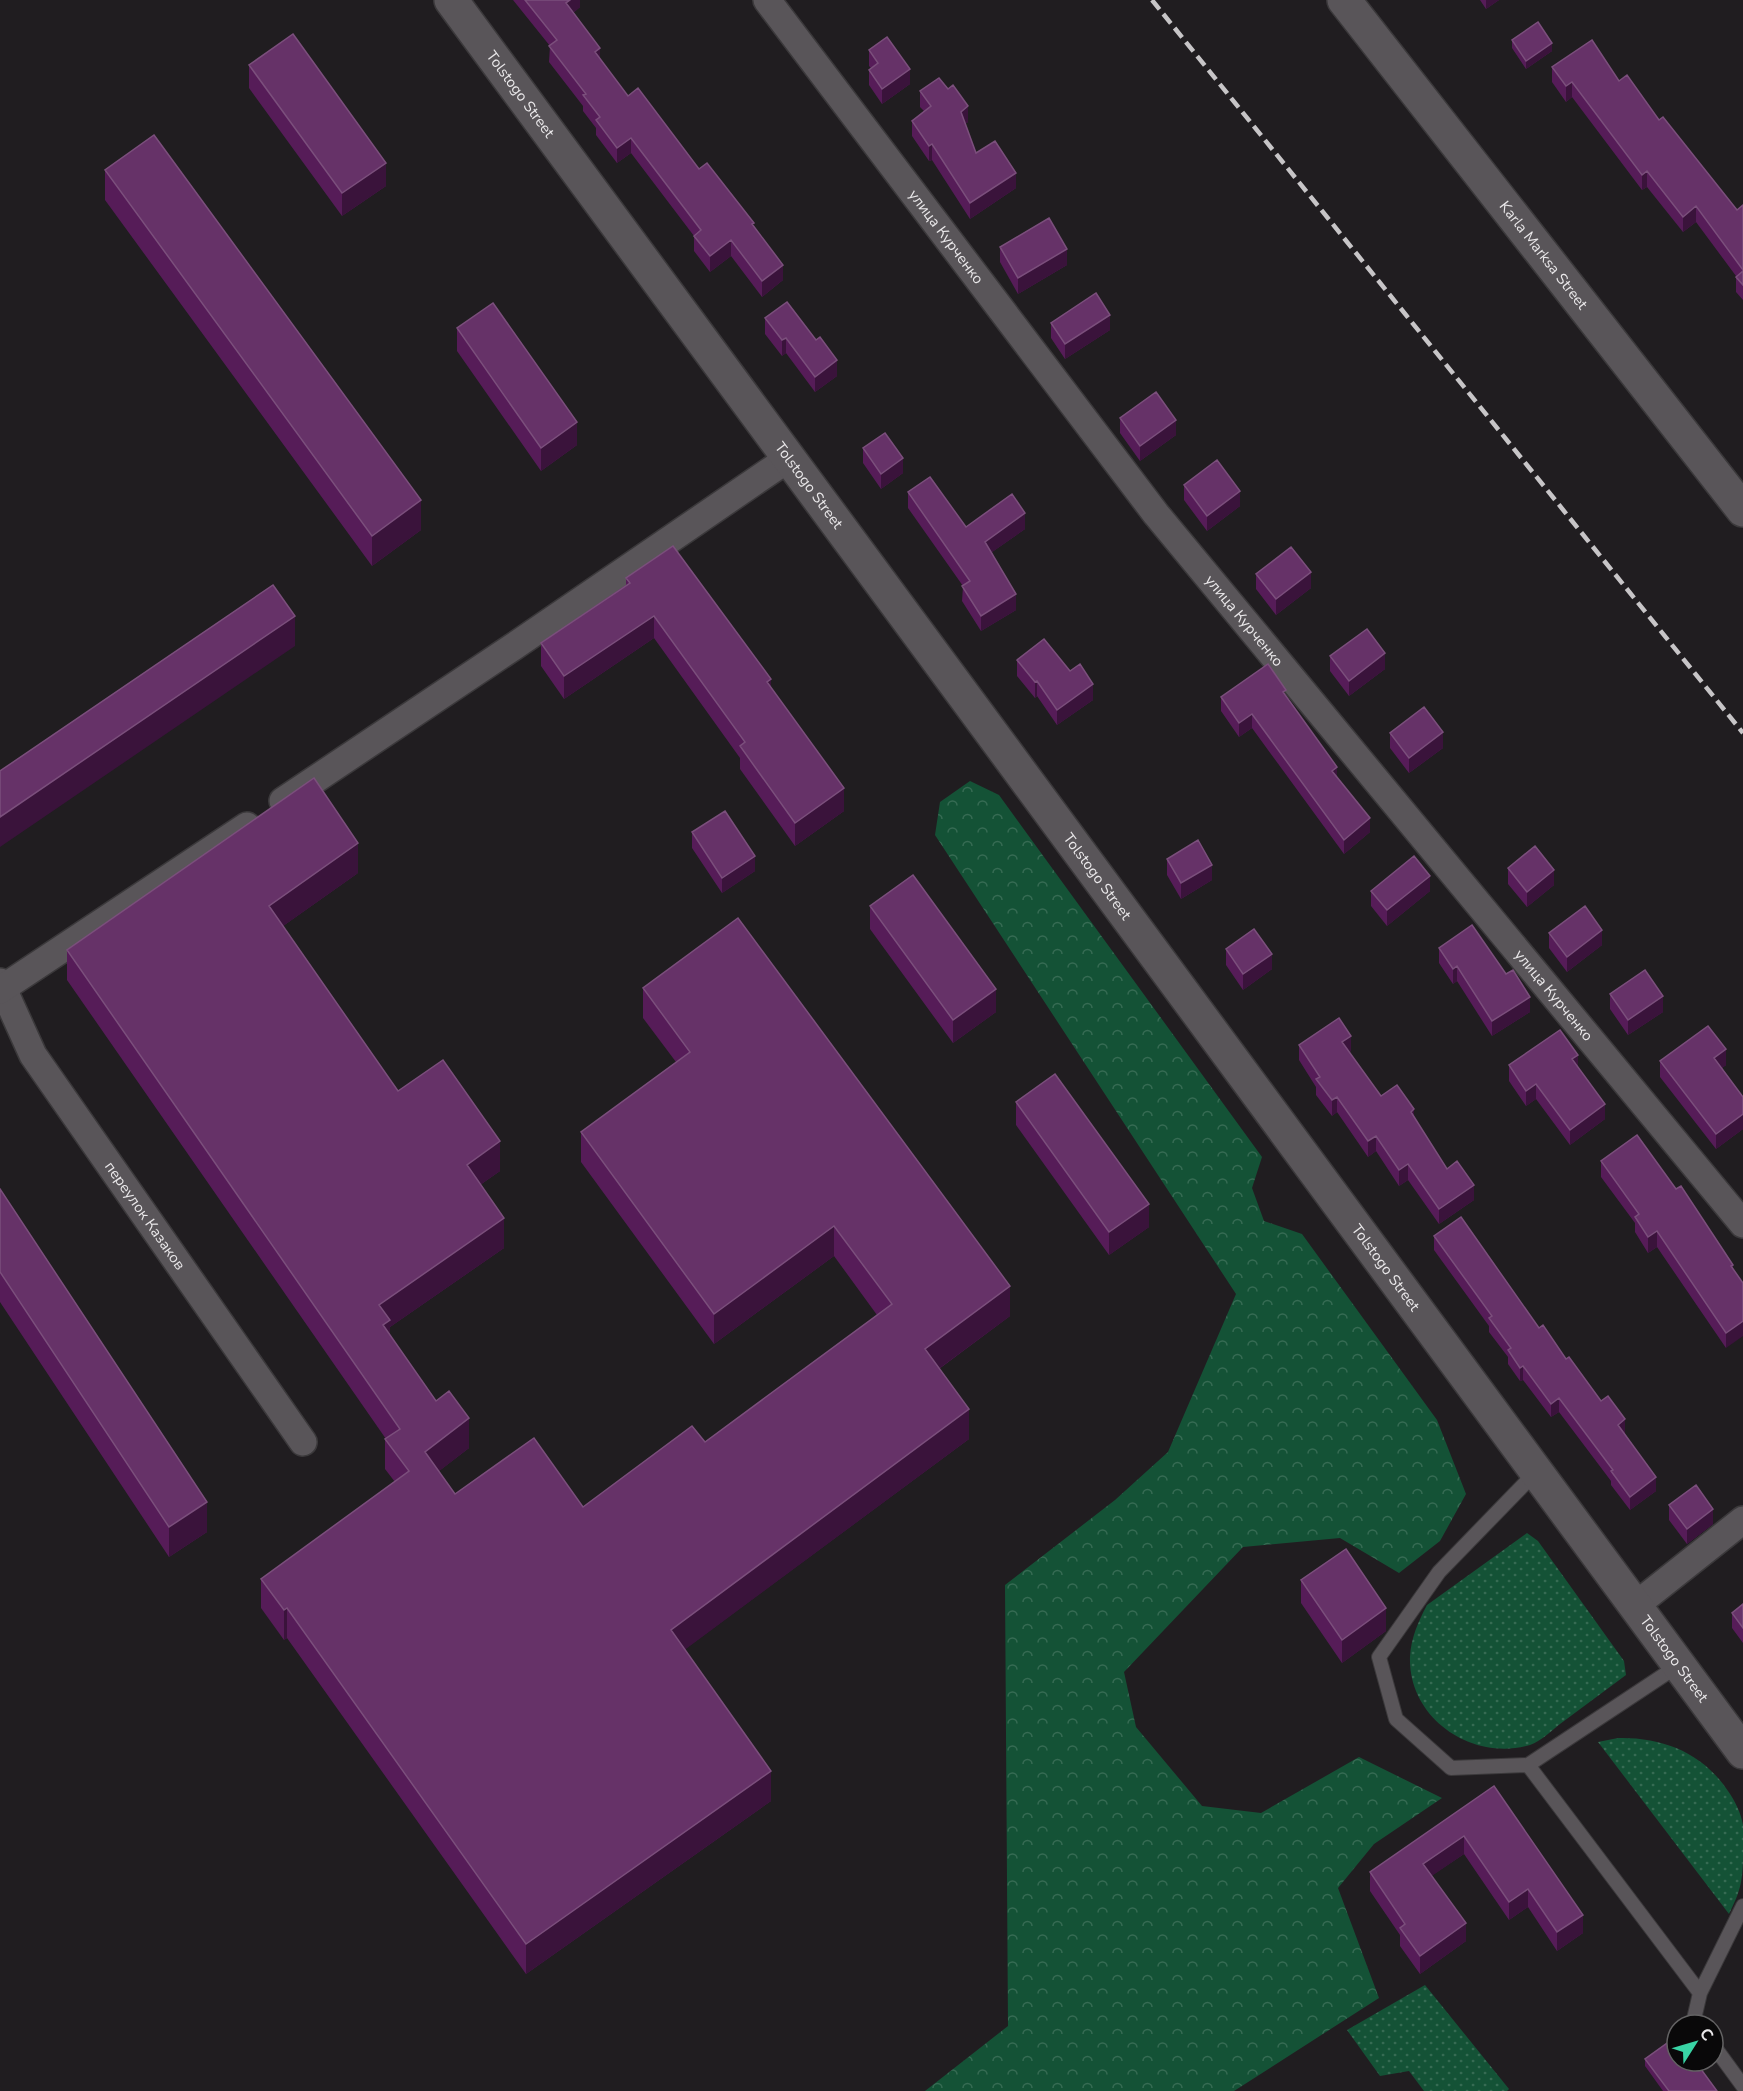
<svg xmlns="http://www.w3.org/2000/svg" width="1743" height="2091" font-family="'Nunito Sans',sans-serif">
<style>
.grass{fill:url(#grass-dots)}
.forest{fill:url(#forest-crowns)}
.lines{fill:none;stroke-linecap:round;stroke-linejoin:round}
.service-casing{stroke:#3b393b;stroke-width:16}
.minor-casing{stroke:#3b393b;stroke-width:30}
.tertiary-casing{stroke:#3b393b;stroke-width:36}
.secondary-casing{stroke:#3b393b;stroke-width:36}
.service{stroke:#595559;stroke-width:14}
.minor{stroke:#595559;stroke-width:27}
.tertiary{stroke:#595559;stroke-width:33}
.secondary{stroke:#595559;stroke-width:33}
.rail{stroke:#c7c5c7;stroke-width:4.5;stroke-dasharray:12 6;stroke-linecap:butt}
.wall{fill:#561c58}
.shaded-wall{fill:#3a133b}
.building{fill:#663268;stroke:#7b4f7c;stroke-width:1.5}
.labels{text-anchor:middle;stroke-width:5;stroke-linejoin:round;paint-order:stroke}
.street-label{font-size:15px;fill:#eae8ea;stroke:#090809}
</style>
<defs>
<pattern id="grass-dots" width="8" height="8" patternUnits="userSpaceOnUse" patternTransform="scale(1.5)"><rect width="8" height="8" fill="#145236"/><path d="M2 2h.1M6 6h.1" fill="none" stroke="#366b53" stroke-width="1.8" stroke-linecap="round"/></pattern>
<pattern id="forest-crowns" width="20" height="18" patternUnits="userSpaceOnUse" patternTransform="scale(1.5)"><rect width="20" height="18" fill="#145236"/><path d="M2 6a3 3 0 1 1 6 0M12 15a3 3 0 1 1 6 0" fill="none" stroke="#366b53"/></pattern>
</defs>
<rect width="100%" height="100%" fill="#201d20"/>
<path class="grass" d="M1527,1533L1538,1541L1624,1661L1626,1675C1604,1691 1582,1708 1560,1724C1551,1731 1541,1741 1530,1745C1473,1762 1408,1719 1410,1657C1411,1638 1418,1622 1427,1605Z
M1618,1738C1663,1737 1703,1753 1728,1791C1735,1801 1741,1813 1743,1825C1743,1834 1743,1844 1743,1853C1743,1880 1741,1890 1729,1914L1598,1742Z
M1425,1985L1509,2089L1507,2091H1424L1409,2071L1380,2076L1347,2030Z"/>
<path class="forest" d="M970,781L999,795L1262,1157L1252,1188L1264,1221L1302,1234L1437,1420L1466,1494L1440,1541L1399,1573L1340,1538L1243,1547L1124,1672L1136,1727L1202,1806L1261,1813L1359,1757L1442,1798L1374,1844L1338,1888L1379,1998L1234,2091H925L1008,2026L1005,1585L1115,1500L1168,1452L1236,1294L935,835L940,802Z"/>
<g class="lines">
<defs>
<path id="service" d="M1537,1471L1439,1572L1379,1657L1396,1719L1451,1768L1528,1765L1679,1665
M1528,1765L1700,1993
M1698,2025L1694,2019L1700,1993L1743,1906
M1713,2045L1743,2086"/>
<g id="minor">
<path id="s1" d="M767,0L1156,514L1743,1224"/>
<path d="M283,801L513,647L789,458"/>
<path id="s2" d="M0,982L33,1055L303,1442"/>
<path d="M0,990L247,826"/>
<path d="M1636,1605L1743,1520"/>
</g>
<g id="tertiary">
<path id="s3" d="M1344,0L1743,510"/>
</g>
<g id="secondary">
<path id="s4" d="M451,0L1743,1752"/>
</g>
</defs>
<use href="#service" class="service-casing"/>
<use href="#minor" class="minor-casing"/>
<use href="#tertiary" class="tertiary-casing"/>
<use href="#secondary" class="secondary-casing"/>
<use href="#service" class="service"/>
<use href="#minor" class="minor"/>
<use href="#tertiary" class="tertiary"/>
<use href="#secondary" class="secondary"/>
<path class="rail" d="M1152,0L1743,733"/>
</g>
<path class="wall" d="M513,0H580V7L573,13L600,59L628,96L754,226L783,280L762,297L731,256L710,272L694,251V236L631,153L617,163L596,135V128L583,111V106L549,62L550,46Z
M1480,0H1499L1486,9Z
M1512,40L1552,51L1526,69L1512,48Z
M869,50L910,84L882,104L869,85V70L871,68L869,66Z
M249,65L386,186L342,216L249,88Z
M1552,67L1619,81L1659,120L1737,210L1743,205V300L1736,292V276L1696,222L1683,232L1647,187L1642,190L1572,97L1566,102L1552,82Z
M920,91L968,122L965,124L976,153L1016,188L970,219L932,160L929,161L912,136V121L924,111L920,107Z
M105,170L421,530L372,566L105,200Z
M1000,247L1067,265L1018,294L1000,262Z
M765,318L837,376L815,392L786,353L782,356L765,334Z
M1051,323L1110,330L1065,359L1051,338Z
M457,328L577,445L541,471L457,351Z
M1120,418L1176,435L1140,461L1120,433Z
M863,448L903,473L881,489L863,463Z
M1184,485L1240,506L1207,531L1184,500Z
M908,492L966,527L1025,529L992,552L1016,610L981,631L962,601L963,586L908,508Z
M1256,574L1311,588L1276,615L1256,589Z
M626,578L771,689L844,811L795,846L740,769V758L654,638L564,699L541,666V643L626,585Z
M1330,656L1385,669L1349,696L1330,671Z
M1017,660L1093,700L1057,725L1037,696L1035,698L1017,676Z
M1286,696L1370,832L1344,854L1252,728L1239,737L1221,711V697Z
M1390,733L1443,748L1409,773L1390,748Z
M692,832L755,871L722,893L692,848Z
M1167,859L1212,880L1181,899L1167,875Z
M1508,868L1554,885L1527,907L1508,884Z
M358,873L283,926L398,1091L500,1171L480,1185L504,1248L390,1327V1336L469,1448L439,1471L455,1494L583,1507L705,1442L877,1315L834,1256L714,1344L581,1162V1132L676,1062L643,1018V988L1010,1316L939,1369L969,1439L685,1649L771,1801L526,1974L287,1638L284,1640L261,1608V1579L395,1482L385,1469V1439H386L67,980V950Z
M1371,891H1430L1387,926L1371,906Z
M870,906L996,1012L953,1043L870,929Z
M1549,933L1602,945L1567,972L1549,948Z
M1439,948L1530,1012L1492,1036L1457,981L1453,984L1439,963Z
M1226,949L1272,969L1243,990L1226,965Z
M1610,994L1663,1012L1628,1035L1610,1009Z
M1299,1045L1351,1051L1349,1052L1381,1096L1414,1118L1447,1169L1474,1200L1439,1224L1408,1180L1399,1186L1376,1151L1368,1157L1337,1112L1332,1116L1316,1095V1087L1299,1060Z
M1660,1061L1726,1065L1722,1068L1743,1097V1129L1716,1149L1660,1077Z
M1509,1065L1578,1067L1605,1119L1570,1145L1536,1099L1526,1106L1509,1081Z
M1016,1102L1149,1227L1109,1255L1016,1125Z
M1601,1161L1676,1189L1733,1265L1726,1348L1657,1247L1648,1253L1635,1232V1223L1601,1177Z
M0,1189L207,1532L169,1557L0,1302Z
M1434,1236L1539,1328L1566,1359L1625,1433H1624L1656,1491L1630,1510L1611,1485V1481L1559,1412L1551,1417L1523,1380L1520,1381L1508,1364V1357L1489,1332V1326L1434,1250Z
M1669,1505L1713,1524L1687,1544L1669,1520Z
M1301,1580L1386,1631L1342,1663L1301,1603Z
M1743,1604V1643L1732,1628V1613Z
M1494,1786L1583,1933L1557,1951L1528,1907L1509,1920L1464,1854L1431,1876L1466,1941L1420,1974L1400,1946V1935L1370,1891V1872Z
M1645,2059L1717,2091H1663L1645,2066Z"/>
<path class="shaded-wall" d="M570,0H580V7L566,19V3Z
M1486,0H1499L1486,9Z
M1552,43V51L1526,69V61Z
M600,48V63L595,52Z
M910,69V84L882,104V89Z
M1572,82V97L1566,102V86Z
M968,106V122L961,127V112Z
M631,138V153L617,163V148Z
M932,144V160L929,161V146Z
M386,163V186L342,216V193Z
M1647,171V187L1642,190V175Z
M1016,173V188L970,219V203Z
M1696,206V222L1683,232V217Z
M731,240V256L710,272V256Z
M1067,249V265L1018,294V278Z
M783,265V280L762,297V281Z
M1110,315V330L1065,359V344Z
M786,338V353L782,356V340Z
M837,360V376L815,392V377Z
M1176,420V435L1140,461V446Z
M577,422V445L541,471V448Z
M903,458V473L881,489V474Z
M1240,491V506L1207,531V516Z
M421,500V530L372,566V536Z
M1025,513V529L985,557V542Z
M1311,572V588L1276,615V599Z
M1016,594V610L981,631V616Z
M295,616V646L0,847V817Z
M654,616V638L564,699V676Z
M1385,653V669L1349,696V681Z
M771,679V702L767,682Z
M1037,681V696L1035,698V682Z
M1093,684V700L1057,725V710Z
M1252,714V728L1239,737V723Z
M1443,732V748L1409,773V758Z
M1337,767V781L1332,771Z
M844,788V811L795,846V823Z
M1370,818V832L1344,854V840Z
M358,843V873L269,936V906Z
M755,856V871L722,893V878Z
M1212,865V880L1181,899V883Z
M1554,870V885L1527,907V892Z
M1430,876V891L1387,926V910Z
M1602,930V945L1567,972V957Z
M1272,954V969L1243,990V974Z
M1457,966V981L1453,984V969Z
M996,989V1012L953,1043V1020Z
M1663,996V1012L1628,1035V1020Z
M1530,997V1012L1492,1036V1021Z
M1351,1036V1051L1342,1057V1042Z
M1726,1049V1065L1714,1074V1058Z
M1578,1055V1071L1572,1059Z
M1536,1084V1099L1526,1106V1091Z
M1337,1097V1112L1332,1116V1100Z
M1605,1104V1119L1570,1145V1130Z
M1414,1109V1124L1411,1112Z
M1743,1114V1129L1716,1149V1134Z
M1376,1136V1151L1368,1157V1141Z
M500,1141V1171L467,1194V1165Z
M1408,1164V1180L1399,1186V1170Z
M1474,1185V1200L1439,1224V1209Z
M1149,1204V1227L1109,1255V1232Z
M504,1218V1248L390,1327V1350L383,1332L379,1305Z
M834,1226V1256L714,1344V1314Z
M1657,1231V1247L1648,1253V1237Z
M1010,1286V1316L925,1379V1349Z
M1743,1321V1336L1726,1348V1333Z
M1523,1366V1380L1520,1381V1368Z
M1559,1398V1412L1551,1417V1404Z
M969,1409V1439L671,1660V1630Z
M469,1418V1448L425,1482V1452Z
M1625,1419V1433L1618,1438V1425Z
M1656,1477V1491L1630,1510V1497Z
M207,1502V1532L169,1557V1527Z
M1713,1509V1524L1687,1544V1529Z
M287,1608V1638L284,1640V1610Z
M1386,1608V1631L1342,1663V1640Z
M771,1771V1801L526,1974V1944Z
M1464,1836V1854L1423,1882V1864Z
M1528,1889V1907L1509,1920V1902Z
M1583,1915V1933L1557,1951V1932Z
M1466,1923V1941L1420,1974V1956Z"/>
<path class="building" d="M525,0H570L566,3L600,48L595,52L628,96L638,88L699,169L707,163L754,223L752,224L783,265L762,281L731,240L710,256L694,236L701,230L631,138L617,148L596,120L600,117L583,95L586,94L549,46L557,40Z
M1538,22L1552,43L1526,61L1512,40Z
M293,34L386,163L342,193L249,65Z
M887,37L910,69L882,89L869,70L878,63L869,50Z
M1592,40L1619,81L1627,75L1659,120L1663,117L1737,210L1743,205V270L1696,206L1683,217L1647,171L1642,175L1572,82L1566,86L1552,67Z
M939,78L948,89L953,85L968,106L961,112L976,153L995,141L1016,173L970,203L932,144L929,146L912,121L931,106L920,91Z
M154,135L421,500L372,536L105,170Z
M1049,218L1067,249L1018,278L1000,247Z
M1743,271V285L1736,277Z
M1096,293L1110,315L1065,344L1051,323Z
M787,302L816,340L820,337L837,360L815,377L786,338L782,340L765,318Z
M493,303L577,422L541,448L457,328Z
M1156,392L1176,420L1140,446L1120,418Z
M885,433L903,458L881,474L863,448Z
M1217,460L1240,491L1207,516L1184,485Z
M930,477L966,527L1012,494L1025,513L985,542L1016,594L981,616L962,586L970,581L908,492Z
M673,546L771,679L767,682L844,788L795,823L740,746L745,742L654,616L564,676L541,643L630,583L626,578Z
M1291,547L1311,572L1276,599L1256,574Z
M273,585L295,616L0,817V771Z
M1367,629L1385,653L1349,681L1330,656Z
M1044,639L1070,671L1080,664L1093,684L1057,710L1037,681L1035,682L1017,660Z
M1268,664L1286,690L1283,692L1337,767L1332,771L1370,818L1344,840L1252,714L1239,723L1221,697Z
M1424,707L1443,732L1409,758L1390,733Z
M314,778L358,843L269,906L398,1091L443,1060L500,1141L467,1165L504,1218L379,1305L390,1320L383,1325L436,1401L449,1391L469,1418L425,1452L455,1494L534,1438L583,1507L692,1426L705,1442L892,1304L834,1226L714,1314L581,1132L690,1052L643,988L738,918L1010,1286L925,1349L969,1409L671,1630L771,1771L526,1944L287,1608L284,1610L261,1579L409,1471L385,1439L400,1429L67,950Z
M725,811L755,856L722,878L692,832Z
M1198,840L1212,865L1181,883L1167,859Z
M1535,846L1554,870L1527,892L1508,868Z
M1414,856L1430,876L1387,910L1371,891Z
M913,875L996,989L953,1020L870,906Z
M1585,906L1602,930L1567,957L1549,933Z
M1472,925L1506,974L1513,970L1530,997L1492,1021L1457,966L1453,969L1439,948Z
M1254,929L1272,954L1243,974L1226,949Z
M1645,970L1663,996L1628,1020L1610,994Z
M1339,1018L1351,1036L1342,1042L1381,1096L1397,1085L1414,1109L1411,1112L1447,1169L1457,1161L1474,1185L1439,1209L1408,1164L1399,1170L1376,1136L1368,1141L1337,1097L1332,1100L1316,1079L1320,1077L1299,1045Z
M1708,1026L1726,1049L1714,1058L1743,1097V1114L1716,1134L1660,1061Z
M1560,1030L1578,1055L1572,1059L1605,1104L1570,1130L1536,1084L1526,1091L1509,1065Z
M1055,1074L1149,1204L1109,1232L1016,1102Z
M1637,1135L1676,1189L1681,1186L1733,1265L1731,1266L1743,1283V1321L1726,1333L1657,1231L1648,1237L1635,1217L1639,1214L1601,1161Z
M0,1189L207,1502L169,1527L0,1272Z
M1461,1217L1539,1328L1543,1325L1566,1359L1569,1357L1601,1401L1608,1396L1625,1419L1618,1425L1656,1477L1630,1497L1611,1471L1613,1470L1559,1398L1551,1404L1523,1366L1520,1368L1508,1350L1511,1348L1489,1318L1492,1316L1434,1236Z
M1696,1485L1713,1509L1687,1529L1669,1505Z
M1346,1549L1386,1608L1342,1640L1301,1580Z
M1743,1604V1628L1732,1613Z
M1494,1786L1583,1915L1557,1932L1528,1889L1509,1902L1464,1836L1423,1864L1466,1923L1420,1956L1400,1928L1405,1924L1370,1872Z
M1677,2036V2061H1695L1717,2091H1669L1645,2059Z"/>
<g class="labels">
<g class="street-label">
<text dy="5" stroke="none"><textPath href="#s4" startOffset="117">Tolstogo Street</textPath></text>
<text dy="5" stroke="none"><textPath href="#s1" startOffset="297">улица Курченко</textPath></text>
<text dy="5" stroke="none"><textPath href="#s3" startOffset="324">Karla Marksa Street</textPath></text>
<text dy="5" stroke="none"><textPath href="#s4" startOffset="603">Tolstogo Street</textPath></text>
<text dy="5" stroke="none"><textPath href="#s1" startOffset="783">улица Курченко</textPath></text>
<text dy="5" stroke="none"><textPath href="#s4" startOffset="1089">Tolstogo Street</textPath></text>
<text dy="5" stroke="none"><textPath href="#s1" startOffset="1269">улица Курченко</textPath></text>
<text dy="5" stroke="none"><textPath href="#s2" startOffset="276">переулок Казаков</textPath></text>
<text dy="5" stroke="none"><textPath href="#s4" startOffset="1575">Tolstogo Street</textPath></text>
<text dy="5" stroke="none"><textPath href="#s4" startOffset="2061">Tolstogo Street</textPath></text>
</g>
</g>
<g transform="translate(1695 2043) rotate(53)"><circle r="28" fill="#090809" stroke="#636263" stroke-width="1.5"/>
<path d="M0-4.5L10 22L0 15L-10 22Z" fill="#39d4a5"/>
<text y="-9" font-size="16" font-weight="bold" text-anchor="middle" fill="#eae8ea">С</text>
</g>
</svg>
